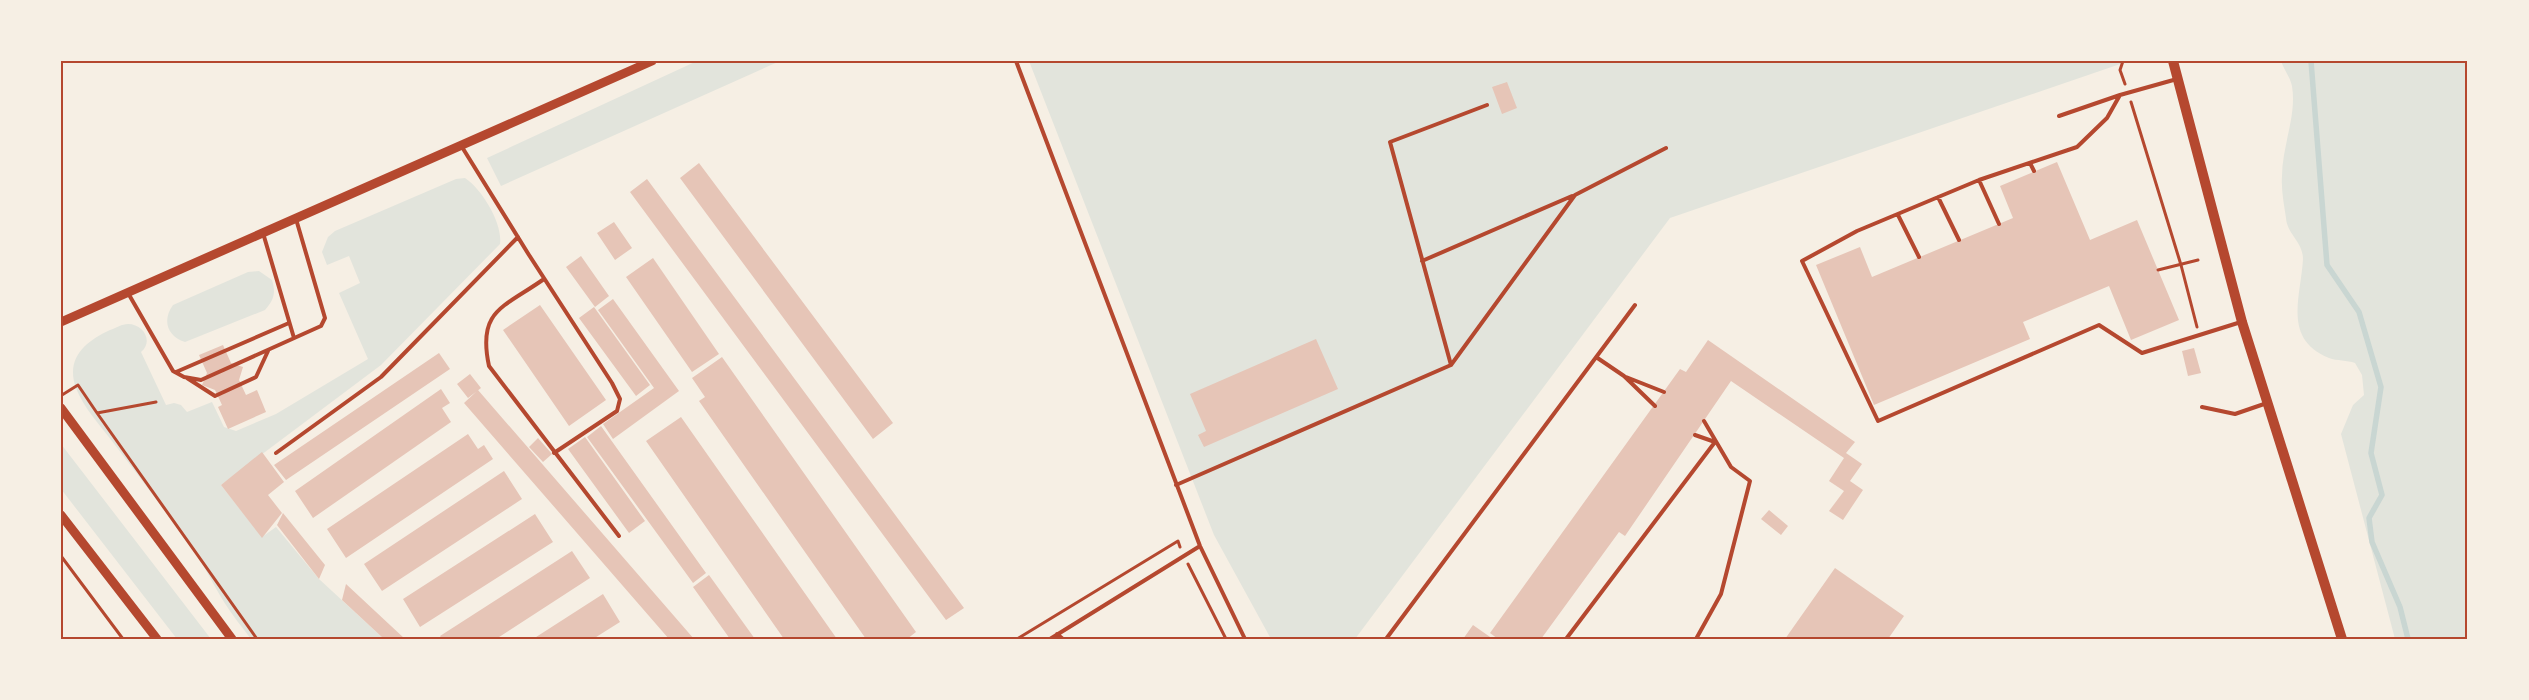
<svg xmlns="http://www.w3.org/2000/svg" width="2529" height="700" font-family="Helvetica,sans-serif">
<style>
.green{fill:#e2e4dc}
.lines{fill:none;stroke-linecap:round;stroke-linejoin:round}
.stream{stroke:#c9d6d2;stroke-width:5.5}
.building{fill:#e6c5b7}
.path{stroke:#b5482f;stroke-width:3}
.service{stroke:#b5482f;stroke-width:4}
.tertiary{stroke:#b5482f;stroke-width:9}
.secondary{stroke:#b5482f;stroke-width:10}
.neatline{fill:none;stroke:#b5482f;stroke-width:2}
</style>
<rect width="100%" height="100%" fill="#f6efe4"/>
<path class="green" d="M697,61H780L501,186L487,158Z
M1029,61H2129L1670,218L1355,639H1271L1214,535Z
M2281,61H2468V639H2395L2341,434L2353,405L2364,395L2362,375L2355,363C2347,360 2337,361 2329,358C2282,339 2301,297 2303,259C2303,242 2287,234 2286,218C2284,204 2281,190 2282,176C2282,146 2297,116 2292,86C2290,77 2284,70 2281,61Z
M465,178C482,189 503,224 500,244L381,365L221,485L262,537L276,527L319,579L384,639H251C242,627 232,615 224,602C212,583 203,562 189,544C164,509 138,475 112,441C100,425 83,407 76,388C65,358 86,341 110,330C116,328 122,324 128,324C143,324 154,341 141,352L166,405L174,403L181,405L187,412L212,402L224,427L236,431L276,414L368,359L339,293L360,283L349,256L327,265L322,252L328,237L335,231L456,179Z
M259,271L272,280C276,293 274,300 265,310L185,342C167,336 162,320 173,305L248,272Z
M61,444L211,639H177L61,489Z"/>
<g class="lines">
<path class="stream" d="M2311,61L2327,265L2359,312L2381,387L2371,453L2382,495L2369,518L2372,542L2400,607L2408,639"/>
</g>
<path class="building" d="M1507,82L1517,108L1502,114L1492,87Z
M2057,162L2090,240L2137,220L2179,320L2131,340L2109,286L2023,322L2030,339L1874,405L1816,265L1860,247L1872,277L2013,218L2000,186Z
M699,163L893,423L873,439L680,178Z
M647,179L964,608L946,620L630,192Z
M614,222L632,248L615,260L597,233Z
M581,256L609,296L595,307L566,267Z
M653,258L719,354L692,372L626,277Z
M613,299L679,391L613,439L603,424L654,388L598,310Z
M540,305L606,400L569,426L503,330Z
M594,307L650,385L636,396L579,318Z
M1316,339L1338,389L1204,447L1198,435L1206,431L1190,394Z
M1708,340L1855,442L1846,453L1862,464L1850,481L1863,490L1843,520L1829,511L1844,491L1829,481L1844,458L1731,381L1625,536L1619,532L1541,639H1498L1490,633L1680,369L1686,372Z
M223,345L231,363L243,367L239,380L246,395L257,390L266,412L228,429L218,407L222,405L215,390L202,385L207,373L199,355Z
M2194,348L2201,373L2188,376L2182,351Z
M439,353L450,369L286,480L274,465Z
M722,357L916,632L907,639H866L699,401L705,397L692,378Z
M470,374L481,388L468,398L457,384Z
M441,389L450,403L442,408L451,422L313,518L295,491Z
M478,390L694,639H669L464,403Z
M681,417L837,639H784L646,441Z
M601,426L706,573L693,583L587,437Z
M468,434L478,449L484,445L493,459L346,558L327,529Z
M585,437L645,521L629,533L568,449Z
M538,438L552,454L543,462L529,447Z
M262,452L284,482L268,495L282,513L262,538L221,485Z
M504,471L522,499L382,591L364,564Z
M1769,510L1788,526L1781,535L1761,519Z
M283,513L325,565L319,579L277,525Z
M535,514L553,542L420,627L403,599Z
M572,551L590,578L496,639H442L440,636Z
M1835,568L1904,616L1888,639H1785Z
M709,575L755,639H730L693,587Z
M346,584L405,639H384L342,600Z
M603,594L620,622L593,639H533Z
M1473,625L1493,639H1463Z"/>
<g class="lines">
<path class="path" d="M2123,61L2120,70L2125,84
M2131,102L2181,265L2197,327
M2158,270L2198,260
M62,395L78,385L97,413L156,402
M97,413L257,639
M61,556L123,639
M1188,564L1226,639
M1017,639L1178,541L1180,547"/>
<path class="service" d="M1016,61L1200,546L1245,639
M2120,95L2107,118L2077,147L1979,180L1857,231L1802,261L1878,421L2099,325L2142,353L2241,322
M2059,116L2120,95L2177,79
M462,147L529,255L612,383L620,399L617,411L554,453
M2030,163L2034,171
M1979,180L1999,224
M1938,197L1959,240
M1898,215L1919,257
M263,233L294,338
M1422,261L1572,196
M544,279C503,308 477,310 489,366L619,536
M128,293L173,371L184,377L201,380L321,326L325,318L296,219
M1596,357L1624,376L1655,406
M1451,365L1390,142L1487,105
M176,372L289,323
M1626,377L1664,392
M187,378L215,396L256,377L268,351
M2202,407L2235,414L2267,403
M1695,435L1715,442
M276,453L381,377L518,237
M1176,485L1451,365L1575,195L1666,148
M1057,634L1063,639
M1050,639L1200,546
M1386,639L1635,305
M1566,639L1715,442
M1696,639L1721,594L1750,481L1731,467L1704,421"/>
<path class="tertiary" d="M61,322L652,61
M61,408L232,639
M61,515L157,639"/>
<path class="secondary" d="M2173,61L2242,322L2342,639"/>
</g>
<rect width="2529" height="700" fill="none" stroke="#f6efe4" stroke-width="125"/>
<rect x="62" y="62" width="2404" height="576" class="neatline"/>
</svg>
